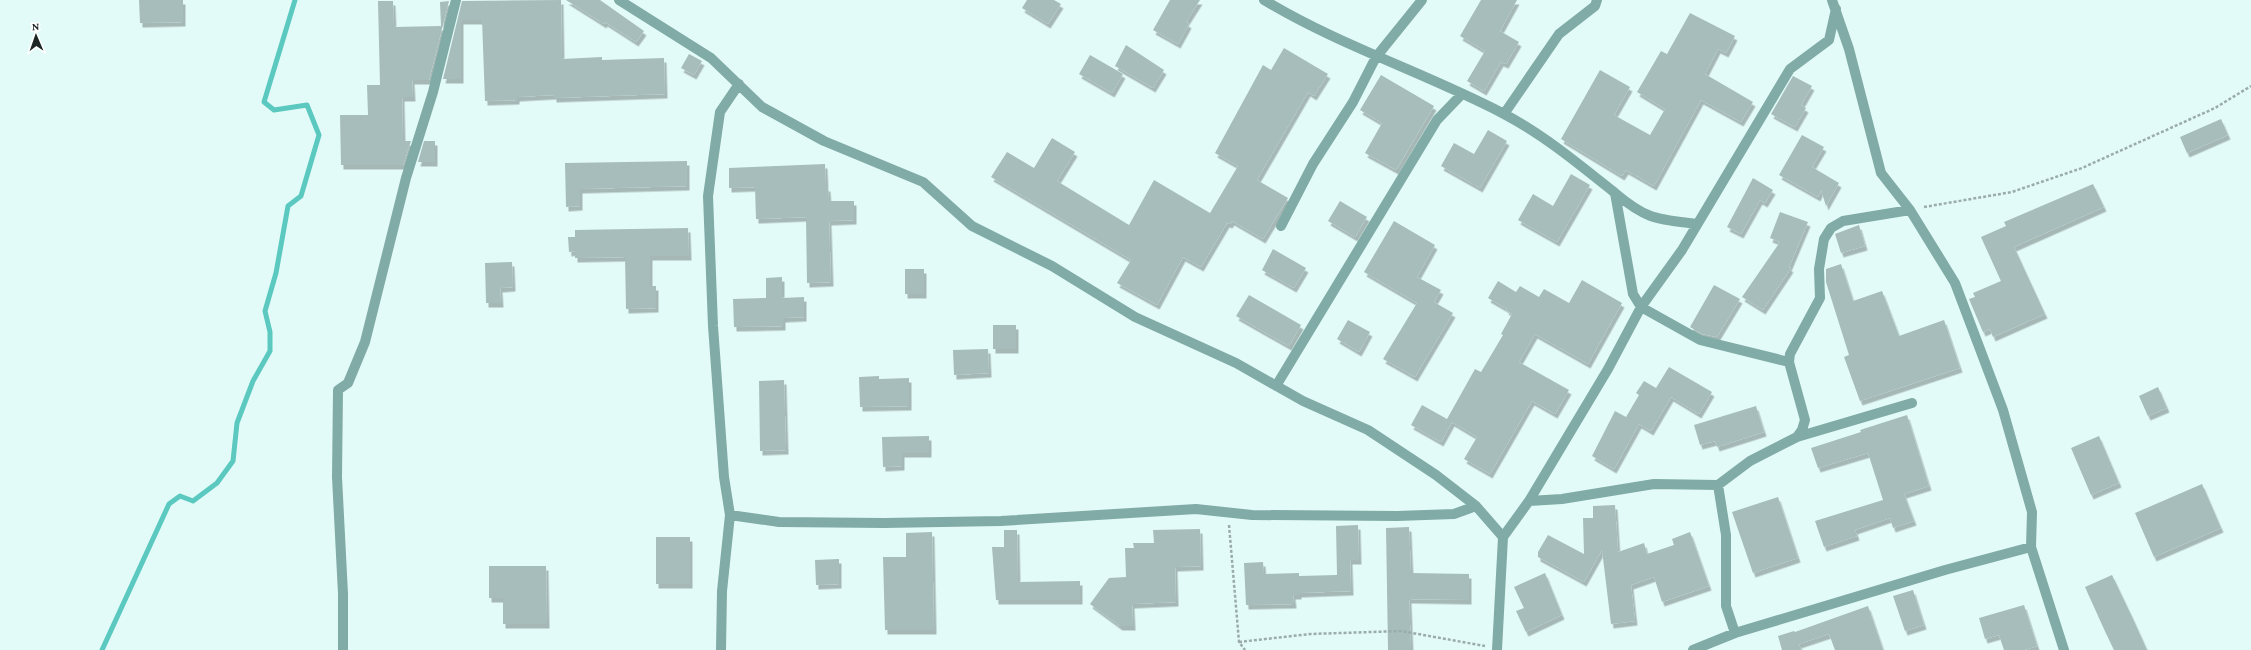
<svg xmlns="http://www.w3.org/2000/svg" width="2251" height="650" font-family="'Crimson Pro',serif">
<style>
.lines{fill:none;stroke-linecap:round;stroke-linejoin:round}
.stream{stroke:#5bc9c0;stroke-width:5}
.building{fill:#a6bdbb;filter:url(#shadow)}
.path{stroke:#9aacaa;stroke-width:2.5;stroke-dasharray:3 2;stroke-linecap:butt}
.street{stroke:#81aba6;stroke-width:10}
</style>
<defs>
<filter id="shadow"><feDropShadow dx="2.5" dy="4.5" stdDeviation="0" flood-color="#0004"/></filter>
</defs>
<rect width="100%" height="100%" fill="#e3fbf8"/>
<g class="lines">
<path class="stream" d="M102,650L169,504L180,496L193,501L217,483L233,461L237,423L253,381L270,351V332L265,311L276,273L288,206L301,196L319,135L307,105L274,110L264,102L295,0"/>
</g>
<path class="building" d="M139,0H183V22L140,23Z
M561,0L562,59L602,57V60L664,58L665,94L554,98V95L517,97V100L485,101L482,20H461V79H443L462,1Z
M566,0H600L644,31L636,42L605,22L604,24Z
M1027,0H1054L1061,4L1048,24L1022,8Z
M1170,0H1200L1186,22L1189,24L1178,44L1153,30Z
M1481,0H1517L1500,31L1519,42L1506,64L1501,62L1484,91L1467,81L1485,51L1460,36Z
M378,1H393L394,27L441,26L440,2L449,1L429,80H412L413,97H402L403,141H411L403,165H341L340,115H368L367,85H380Z
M1690,13L1735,36L1726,53L1718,49L1705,74L1753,102L1741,122L1701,100L1654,186L1626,170L1622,176L1561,139L1600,70L1630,87L1614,115L1650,135L1665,109L1637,92L1661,51L1667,54Z
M1126,45L1164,70L1153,88L1115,66Z
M1284,48L1328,74L1314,96L1308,92L1257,180L1288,198L1263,239L1232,221L1230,224L1227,223L1201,267L1183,257L1157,305L1117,283L1131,260L991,177L1007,152L1034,168L1052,138L1075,152L1057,181L1129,225L1154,180L1210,213L1238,166L1215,153L1263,65L1271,70Z
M689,54L702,61L694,75L681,68Z
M1090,55L1123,74L1112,93L1079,74Z
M1381,75L1434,106L1396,170L1365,153L1382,123L1360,110Z
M1793,76L1812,86L1801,105L1806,108L1795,127L1771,114Z
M2221,119L2228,135L2187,153L2180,137Z
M1488,130L1507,141L1480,188L1441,166L1454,143L1474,154Z
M1802,135L1824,147L1812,167L1839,183L1826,206L1821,190L1818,197L1779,175Z
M424,141H435V162H418Z
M687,161V186L580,189V206L566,207L565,163Z
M825,164L826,187H828L829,201H854V220L829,221L831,282L807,283L806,217L756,219L755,187L729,188V168Z
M1571,174L1590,185L1557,242L1518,220L1533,194L1553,206Z
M1753,178L1773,190L1765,203L1760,200L1741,234L1727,227Z
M2093,184L2104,207L2014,247L2045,314L1993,337L1990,329L1983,332L1969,299L1975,297L1973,293L2001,281L1981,237L2006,226L2004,222Z
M1340,201L1367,217L1355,237L1328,221Z
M1780,212L1808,222L1789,267L1791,268L1763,310L1742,297L1780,242L1770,238Z
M1394,221L1435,245L1417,277L1441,290L1434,302L1453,313L1415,377L1383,359L1417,303L1364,272Z
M1859,225L1865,246L1841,253L1835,234Z
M688,228L689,256H650V286H656V308L626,309L625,257L575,258V251L569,252L568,237H575V230Z
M1273,249L1306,268L1294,288L1262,270Z
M512,262L513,287L500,288L501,303H486L485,263Z
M1841,264L1853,301L1882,291L1899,336L1944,320L1960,368L1860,401L1844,357L1849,355L1826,282V269Z
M905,269H924V294H905Z
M782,277V298L804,297V317L783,318V326L734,327L733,299L766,298V278Z
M1582,280L1622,303L1588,364L1535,334L1519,362L1569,390L1555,414L1532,401L1490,474L1464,459L1477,437L1452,422L1441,442L1411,425L1422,405L1447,419L1475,369L1481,372L1503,335L1501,334L1512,314L1506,310L1507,309L1488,298L1498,281L1516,292L1520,286L1539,297L1544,289L1569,303Z
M1714,285L1740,299L1717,337L1702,334L1690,327Z
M1249,295L1301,325L1289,346L1236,316Z
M1348,320L1370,332L1359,352L1337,339Z
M993,325H1016V349H993Z
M988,349L989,373L954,375L953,350Z
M1669,367L1712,392L1699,414L1671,397L1651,431L1639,424L1614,469L1592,456L1615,411L1626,417L1639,395L1636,393L1644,381L1656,388Z
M879,376V379L909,378V406L860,407L859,377Z
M784,380L786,450L760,451L759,381Z
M2158,387L2167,408L2148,416L2139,396Z
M1756,406L1764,432L1717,447L1715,441L1700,445L1694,425Z
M1907,415L1929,486L1904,494L1914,521L1893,528L1890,518L1855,530L1857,536L1824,547L1815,521L1883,500L1868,453L1818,468L1811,448L1861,432L1860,430Z
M929,436V453H902V466L883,467L882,437Z
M2099,436L2119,483L2091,495L2071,448Z
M2202,484L2221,528L2154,557L2135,513Z
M1778,497L1798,558L1753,573L1732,512Z
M1615,505L1618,552L1644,543L1647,554L1674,545L1672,539L1690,532L1709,586L1662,602L1654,577L1631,585L1635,621L1611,624L1602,550L1584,582L1538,557V552L1548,535L1584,554L1583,518H1593V506Z
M1358,525L1359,560H1350L1351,591L1299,593V595H1293L1294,604L1246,605L1244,563L1263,562L1264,574L1299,573V576L1337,575L1336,526Z
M1409,527L1411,573L1469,574V600L1409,599L1411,650H1388L1386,528Z
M1200,529L1201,566L1175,567L1176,602L1132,604L1133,626H1120L1090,604L1109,578L1126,577L1125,548H1134L1133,543H1154L1153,530Z
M1004,530H1017L1018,582L1080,581V600H996L992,547H1004Z
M932,532L934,630H885L883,557H906V533Z
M656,537H690V584H656Z
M839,559V584L816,585L815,560Z
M489,566H546L547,624H503V598H489Z
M1545,573L1562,615L1526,632L1516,611L1524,608L1514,587Z
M2112,575L2133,619L2147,650H2114L2104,629L2085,587Z
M1913,590L1924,625L1905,631L1893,596Z
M2024,605L2037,646L2024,650H2004L1999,635L1985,639L1979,618Z
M1868,606L1883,650H1835L1829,634L1799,644L1801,650H1782L1778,636L1794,631L1795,632Z"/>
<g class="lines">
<path class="path" d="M1924,207L2012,192L2082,168L2215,108L2251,86
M1229,525L1239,642L1245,650
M1239,642L1310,634L1401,631L1485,646"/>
<path class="street" d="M619,0L711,58L762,107L824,141L923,182L972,226L1052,266L1135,317L1236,363L1303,401L1368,430L1436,475L1476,506L1503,537
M1264,0C1340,46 1426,73 1504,114C1544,135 1580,165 1615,193L1633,294L1641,307L1700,340L1789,362
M1832,0L1849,49L1881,173L1910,210L1955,283L2003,410L2032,512L2031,547L2064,650
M1504,114L1559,34L1595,6L1597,0
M1615,193C1647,220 1657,219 1697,224
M1281,226L1313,164L1353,102L1376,57L1422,0
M1276,386L1437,120L1461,95
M1797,437L1912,403
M1718,485L1726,535V606L1735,633
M1529,501L1562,499L1654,484L1718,485L1750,461L1797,437L1802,430L1805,420L1789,362L1790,354L1820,298L1819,269L1824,239L1831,228L1843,221L1910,210
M730,515L779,522L884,523L1001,521L1196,509L1252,515L1397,516L1454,514L1476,506
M343,650V594L337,477L338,390L348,383L365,342L406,178L433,92L456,0
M721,650L722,591L730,515L724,477L713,326L708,196L720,112L739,84
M1497,650L1503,537L1529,501L1608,369L1641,307L1682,250L1790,69L1829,40L1836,9
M1693,650L1735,633L1945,570L2031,547"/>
</g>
<g transform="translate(36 36) rotate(358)" stroke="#ffffff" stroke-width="3" paint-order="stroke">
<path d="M0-3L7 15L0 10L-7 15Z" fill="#1d2625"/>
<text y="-6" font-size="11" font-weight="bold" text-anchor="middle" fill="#1d2625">N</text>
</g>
</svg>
